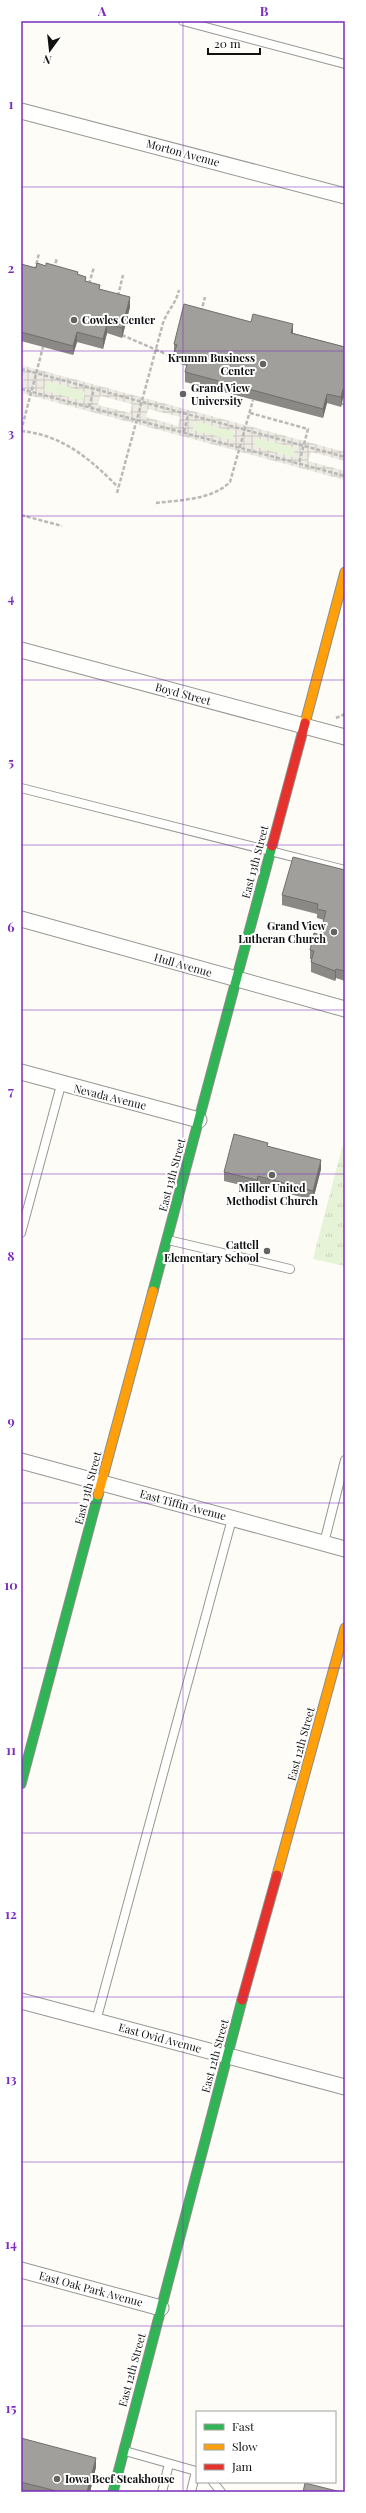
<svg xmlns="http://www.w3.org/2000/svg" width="366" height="2513" font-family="'Playfair Display',serif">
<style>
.grass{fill:url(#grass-tufts)}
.garden{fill:#e7f3d7}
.plaza{fill:url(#plaza-grid);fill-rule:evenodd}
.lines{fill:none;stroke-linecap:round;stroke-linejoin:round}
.lane-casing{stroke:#979795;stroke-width:10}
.street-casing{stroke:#979795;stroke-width:17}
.fast-casing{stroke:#8e8d8b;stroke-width:11}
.slow-casing{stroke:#8e8d8b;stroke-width:11}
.jam-casing{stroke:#8e8d8b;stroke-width:11}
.path{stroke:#b9b9b8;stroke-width:2.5;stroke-dasharray:4 2;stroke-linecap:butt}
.lane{stroke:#fffffe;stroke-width:8}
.street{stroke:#fffffe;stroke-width:15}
.fast{stroke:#30b455;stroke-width:9}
.slow{stroke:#ff9f0a;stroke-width:9}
.jam{stroke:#e5322d;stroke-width:9}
.wall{fill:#8a8986}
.shaded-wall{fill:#716f6d}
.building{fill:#a19f9c;stroke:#716f6d}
.grid{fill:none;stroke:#7b2cbf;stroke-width:1;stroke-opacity:0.55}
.poi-dot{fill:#646362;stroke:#fff;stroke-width:1.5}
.labels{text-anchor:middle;stroke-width:4;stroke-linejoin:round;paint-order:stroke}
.street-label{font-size:11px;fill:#111;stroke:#fff}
.poi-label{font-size:11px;font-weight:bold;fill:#111;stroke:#fff;text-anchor:start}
.neatline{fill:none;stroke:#7b2cbf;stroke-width:1.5}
.grid-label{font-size:13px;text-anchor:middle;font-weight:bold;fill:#7b2cbf}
</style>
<defs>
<pattern id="grass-tufts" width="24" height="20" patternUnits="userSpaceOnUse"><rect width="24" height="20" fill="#e7f3d7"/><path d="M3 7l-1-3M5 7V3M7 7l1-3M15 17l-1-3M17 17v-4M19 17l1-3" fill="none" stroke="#c5cfb8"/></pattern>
<pattern id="plaza-grid" width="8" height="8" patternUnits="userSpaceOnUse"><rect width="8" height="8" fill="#edebe2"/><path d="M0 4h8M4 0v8" fill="none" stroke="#cac8c1"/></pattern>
</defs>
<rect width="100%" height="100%" fill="#fdfcf7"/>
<path class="grass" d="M342,1147L345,1148V1266L313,1259Z"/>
<path class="garden" d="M46,381L86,392L83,401L44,390Z
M195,421L234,432L232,441L193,430Z
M256,438L295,448L293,457L254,446Z"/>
<path class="plaza" d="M21,365L345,452V461L311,452L308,461L345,471V480L21,393L24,376L21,375ZM47,381L85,392L83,401L44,390ZM100,396L132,404L130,413L98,405ZM148,409L180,417L178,426L146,417ZM195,421L234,432L232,440L193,430ZM256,438L295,448L293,457L254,446Z"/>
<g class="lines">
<defs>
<path id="lane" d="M183,21L345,64
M21,788L345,870
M21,1233L61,1085
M168,1240L290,1269
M324,1543L345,1460
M96,2021L232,1519
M125,2451L196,2471L191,2492
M213,2482L221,2492
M162,2492L169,2464"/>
<path id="street" d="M21,111L345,196
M21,650L345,737
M21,919L345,1009
M21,1072L199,1120
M21,1461L345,1549
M21,2001L345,2087
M21,2270L161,2308"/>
<path id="fast" d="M153,1291L272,846
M21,1784L98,1495
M113,2492L242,2000"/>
<path id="slow" d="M305,723L345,572
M98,1495L153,1291
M277,1875L345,1628"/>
<path id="jam" d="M272,846L305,723
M242,2000L277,1875"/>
</defs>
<use href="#lane" class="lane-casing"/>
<use href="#street" class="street-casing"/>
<use href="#fast" class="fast-casing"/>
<use href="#slow" class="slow-casing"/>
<use href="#jam" class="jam-casing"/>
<path class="path" d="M54,269L57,258
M35,270L39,253
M89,284L94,267
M118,296L123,275
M201,312L205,297
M122,335L175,358
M21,369L345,457
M21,389L345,476
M342,404H345
M89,407L94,389
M250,413L308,429L299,463
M21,431C63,435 90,459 118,487
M21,431L43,347
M184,432L188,415
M117,493L163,323C168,309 175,306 179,290
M156,503C180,500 212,500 230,482L253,400
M21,515L62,526
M336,718L345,714"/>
<use href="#lane" class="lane"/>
<use href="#street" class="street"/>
<use href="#fast" class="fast"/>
<use href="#slow" class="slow"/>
<use href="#jam" class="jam"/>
</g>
<path class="wall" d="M21,264L36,268L78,274L86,281L130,307L122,338L107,333L103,349L77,342L73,355L21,341Z
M293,333L345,347V399L343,398L341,407L327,403L323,418L185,382V372L187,366L174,362V344Z
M345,870V981L336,978L335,981L311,972V959H310V950L320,935L324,920L317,918V914L282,905V895Z
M268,1146L321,1169L313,1200L258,1186L257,1189L224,1181V1172Z
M21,2438L96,2467L90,2492H24L21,2491Z"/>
<path class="shaded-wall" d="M130,297V307L122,338V328Z
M107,324V333L103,349V339Z
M293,324V334L291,333Z
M77,332V342L73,355V346Z
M343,389V398L341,407V397Z
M327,394V403L323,418V409Z
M336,969V978L335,981V971Z
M321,1160V1169L313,1200V1191Z
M258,1176V1186L257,1189V1180Z
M96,2458V2467L90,2492H87Z"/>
<path class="building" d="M37,263L46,266V263L78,272L77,274L86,277L85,281L100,285L99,289L130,297L122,328L107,324L103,339L77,332L73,346L21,332V264L36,268Z
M184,304L251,322L253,314L293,324L291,333L345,347V389H343L341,397L327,394L323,409L185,372L189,357L174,353L177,345L174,344Z
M293,857L345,870V971L336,969L335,971L311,962L314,951L310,950L314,933L320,935L326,911L317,909L318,904L282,895Z
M234,1134L268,1143L267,1146L321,1160L313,1191L258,1176L257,1180L224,1172Z
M21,2438L96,2458L87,2492H60L21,2482Z
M305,2483L341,2492H303Z"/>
<path class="grid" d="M183,21V2492M21,187H345M21,351H345M21,516H345M21,680H345M21,845H345M21,1010H345M21,1174H345M21,1339H345M21,1503H345M21,1668H345M21,1833H345M21,1997H345M21,2162H345M21,2326H345"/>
<g class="poi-dot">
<circle cx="74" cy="320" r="4"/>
<circle cx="263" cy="364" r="4"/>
<circle cx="183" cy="394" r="4"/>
<circle cx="334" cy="932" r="4"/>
<circle cx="272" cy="1175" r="4"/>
<circle cx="267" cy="1251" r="4"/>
<circle cx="57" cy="2479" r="4"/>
</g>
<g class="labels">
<g class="street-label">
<text transform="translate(183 153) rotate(15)" y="4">Morton Avenue</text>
<text transform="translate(183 694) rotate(15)" y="4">Boyd Street</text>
<text transform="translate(255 862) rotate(-75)" y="4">East 13th Street</text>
<text transform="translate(183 965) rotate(16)" y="4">Hull Avenue</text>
<text transform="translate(110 1097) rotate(14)" y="4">Nevada Avenue</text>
<text transform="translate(172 1175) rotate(-75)" y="4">East 13th Street</text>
<text transform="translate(88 1488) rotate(-75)" y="4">East 13th Street</text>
<text transform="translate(183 1505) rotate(15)" y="4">East Tiffin Avenue</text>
<text transform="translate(301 1744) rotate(-75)" y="4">East 12th Street</text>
<text transform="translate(160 2038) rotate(15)" y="4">East Ovid Avenue</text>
<text transform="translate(215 2056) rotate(-75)" y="4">East 12th Street</text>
<text transform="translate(91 2289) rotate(15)" y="4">East Oak Park Avenue</text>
<text transform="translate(132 2370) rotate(-75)" y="4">East 12th Street</text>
</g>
<g class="poi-label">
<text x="82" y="324">Cowles Center</text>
<text x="255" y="362" text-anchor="end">Krumm Business<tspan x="255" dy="13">Center</tspan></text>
<text x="191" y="392">Grand View<tspan x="191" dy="13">University</tspan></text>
<text x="326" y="930" text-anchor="end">Grand View<tspan x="326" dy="13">Lutheran Church</tspan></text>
<text x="272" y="1192" text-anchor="middle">Miller United<tspan x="272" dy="13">Methodist Church</tspan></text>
<text x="259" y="1249" text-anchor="end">Cattell<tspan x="259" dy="13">Elementary School</tspan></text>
<text x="65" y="2483">Iowa Beef Steakhouse</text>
</g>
</g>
<rect width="366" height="2513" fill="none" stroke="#ffffff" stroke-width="44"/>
<rect x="196" y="2411" width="140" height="72" fill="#ffffff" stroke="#a0a0a0"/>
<rect x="204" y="2424" width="20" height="6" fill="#30b455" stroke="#a0a0a0"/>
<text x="232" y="2431" font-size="12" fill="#111111">Fast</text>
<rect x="204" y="2444" width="20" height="6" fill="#ff9f0a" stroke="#a0a0a0"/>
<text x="232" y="2451" font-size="12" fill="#111111">Slow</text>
<rect x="204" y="2464" width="20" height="6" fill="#e5322d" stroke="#a0a0a0"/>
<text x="232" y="2471" font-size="12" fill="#111111">Jam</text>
<g transform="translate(50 50) rotate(195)" stroke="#ffffff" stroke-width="3" paint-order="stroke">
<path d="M0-3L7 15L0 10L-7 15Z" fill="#111111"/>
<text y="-6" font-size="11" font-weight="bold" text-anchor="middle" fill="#111111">N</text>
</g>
<path d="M208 48v6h52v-6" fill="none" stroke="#111111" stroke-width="2"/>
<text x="214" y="48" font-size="12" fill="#111111" stroke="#ffffff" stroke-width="3" paint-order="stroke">20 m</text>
<rect x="22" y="22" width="322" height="2469" class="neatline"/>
<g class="grid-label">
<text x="102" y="16">A</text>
<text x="264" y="16">B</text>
<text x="11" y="109">1</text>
<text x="11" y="273">2</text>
<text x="11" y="438">3</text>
<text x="11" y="603">4</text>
<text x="11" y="767">5</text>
<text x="11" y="932">6</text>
<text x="11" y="1096">7</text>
<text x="11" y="1261">8</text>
<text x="11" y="1426">9</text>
<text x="11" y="1590">10</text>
<text x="11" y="1755">11</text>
<text x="11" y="1919">12</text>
<text x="11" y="2084">13</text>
<text x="11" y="2249">14</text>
<text x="11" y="2413">15</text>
</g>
</svg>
